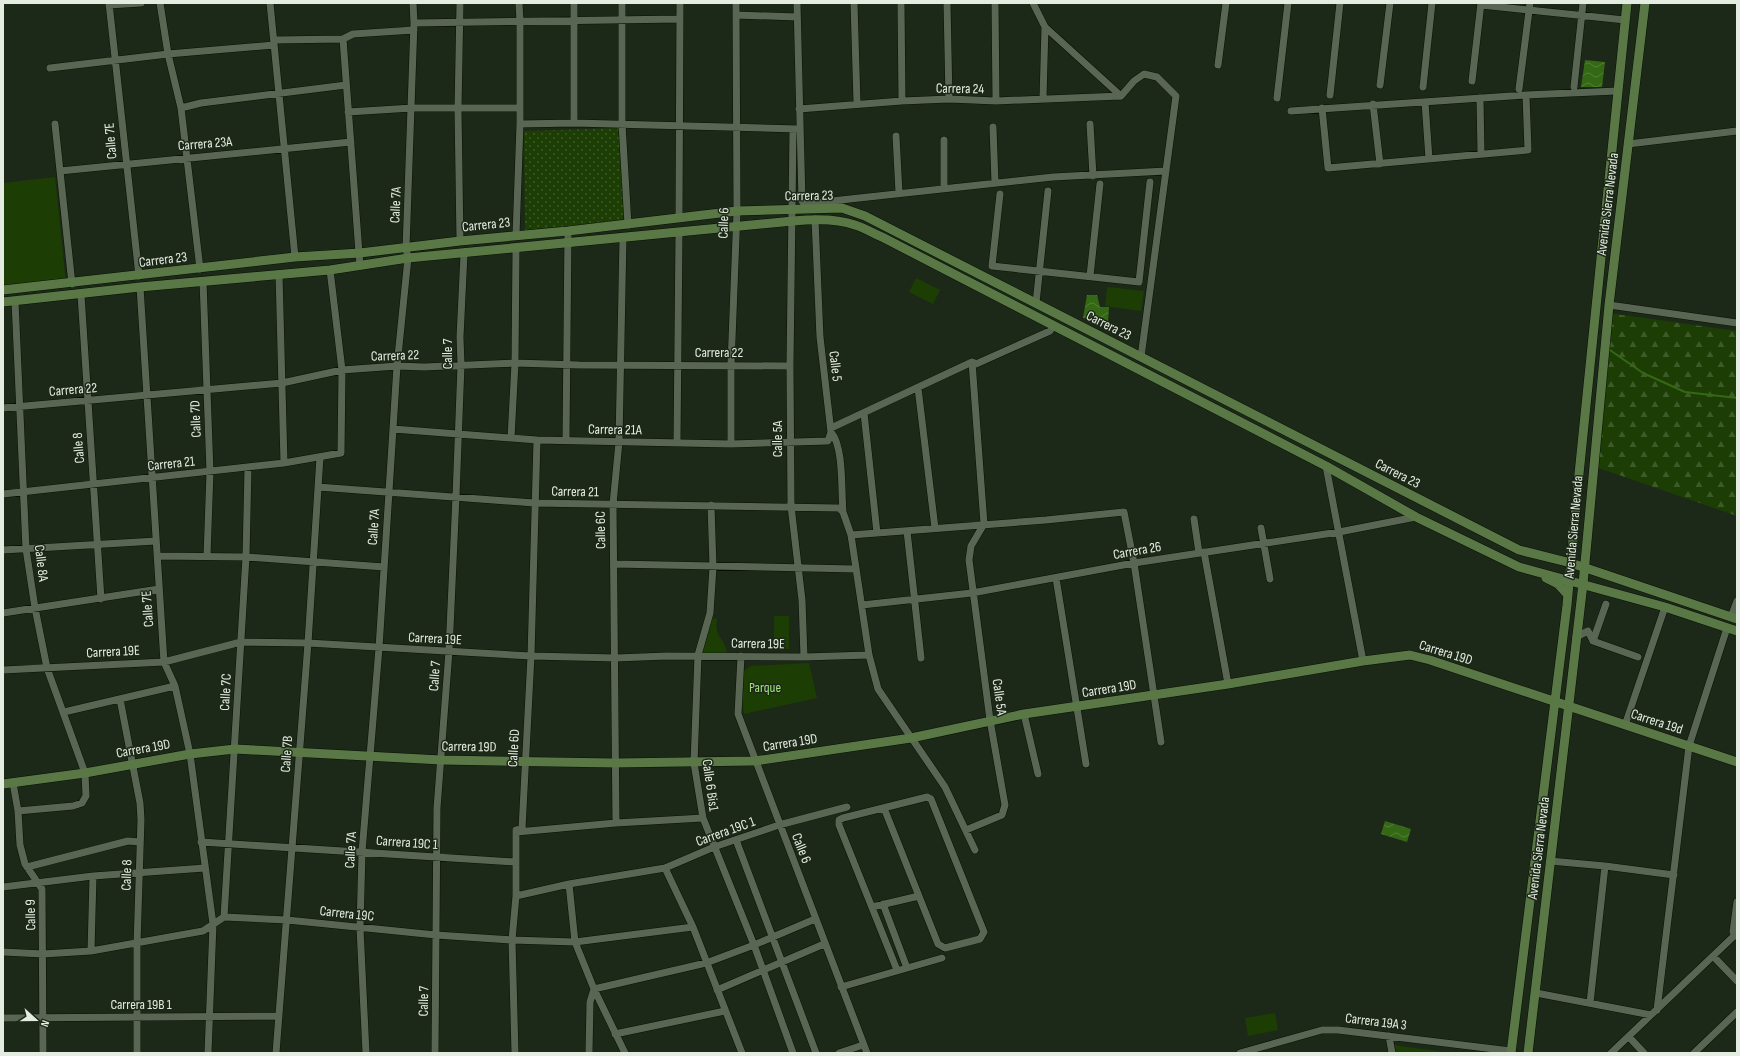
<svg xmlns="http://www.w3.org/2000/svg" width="1740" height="1056" font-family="'Sofia Sans Condensed',sans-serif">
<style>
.grass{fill:url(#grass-dots)}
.forest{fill:url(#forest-firs)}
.park{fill:#1c3e05}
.water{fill:url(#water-waves)}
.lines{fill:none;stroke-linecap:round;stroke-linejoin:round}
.stream{stroke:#356814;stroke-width:2}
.street-casing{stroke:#071103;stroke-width:8}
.secondary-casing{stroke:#071103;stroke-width:10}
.street{stroke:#596653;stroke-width:7}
.secondary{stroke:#597846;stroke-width:9}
.labels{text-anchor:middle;stroke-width:3;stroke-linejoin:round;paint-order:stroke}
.street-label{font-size:14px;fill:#e4ece1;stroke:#1d2918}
.park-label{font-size:14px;fill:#9fe57b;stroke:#1d2918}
</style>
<defs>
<pattern id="grass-dots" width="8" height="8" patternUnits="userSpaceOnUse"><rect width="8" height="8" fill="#1c3e05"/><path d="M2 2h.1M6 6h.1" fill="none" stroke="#3d5a29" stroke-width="1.8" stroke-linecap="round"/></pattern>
<pattern id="forest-firs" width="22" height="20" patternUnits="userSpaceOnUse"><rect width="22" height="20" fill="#1c3e05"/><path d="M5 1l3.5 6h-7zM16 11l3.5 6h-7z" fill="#3d5a29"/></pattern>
<pattern id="water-waves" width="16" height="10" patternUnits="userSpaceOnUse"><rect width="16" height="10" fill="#356814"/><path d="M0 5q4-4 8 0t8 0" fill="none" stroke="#527e36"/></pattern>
</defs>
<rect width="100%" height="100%" fill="#1d2918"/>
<path class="grass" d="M624,128L627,221L525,231L524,131Z"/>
<path class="forest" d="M1608,313L1737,331V516L1593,466Z"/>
<path class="park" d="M55,177L66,283L3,288V183Z
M916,278L940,290L933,304L909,292Z
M1107,287L1144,291L1141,311L1105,306Z
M774,616H789V649H774Z
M710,618L717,619C714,638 724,636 727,653L701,654Z
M809,663L817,698L744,714L738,678L743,671L751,666Z
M1275,1013L1278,1030L1248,1036L1245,1018Z
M1393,1045L1451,1053H1395Z"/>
<path class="water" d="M1585,60L1605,62L1602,87H1581Z
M1087,295H1097L1100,307H1109L1108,322L1083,318Z
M1385,821L1411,829L1407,842L1381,834Z"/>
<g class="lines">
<path class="stream" d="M1607,348L1643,373L1685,392L1737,398"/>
<defs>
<path id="street" d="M109,3L139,276
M160,3L168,54L181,108L200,269
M270,3L295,257
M622,3V124L628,225
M797,3L802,201L804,204L1053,177L1166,171
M854,3L857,103
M901,3L902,101
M947,3L949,99
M995,3L996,101
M1033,3L1045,27L1121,96
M109,5L141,3
M1481,5L1625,20
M736,15L797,17
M414,23L680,19
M343,39L360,266
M275,40L343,39L353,34L414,30
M1218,65L1226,3
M50,68L168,54L274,45
M1472,81L1481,3
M1380,85L1390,3
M1423,87L1432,3
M1574,87L1583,3
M1519,89L1530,3
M1330,95L1340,3
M1121,96L1134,81L1144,74L1157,77L1176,96L1141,357
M1043,98L1045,27
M1277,98L1288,3
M1480,98L1481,154
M1425,102L1429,159
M1373,104L1380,164
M181,108L201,103L346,85
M1322,108L1328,168L1528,150L1526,95
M799,109L902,101L949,99L996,101L1121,96
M1291,111L1526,95L1617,91
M348,112L412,108H520
M574,123V3
M55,124L72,284
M520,124L574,123L798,129
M1090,124L1093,176
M993,127L995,183
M793,129L790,366L791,506L802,600L804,657
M896,136L899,193
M944,140V188
M1628,144L1737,131
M60,171L351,142
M1000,194L992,266L1139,282L1150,182
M679,218L680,3
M815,219L820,337L831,432C844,447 841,491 843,512
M516,235L520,124V21L519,3
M460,241L458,109L460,3
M279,274L284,463
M1090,276L1100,184
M203,281L210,472L207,556
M140,287L164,662L175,686L190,754L213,924L208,1053
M81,295L101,599
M15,301L26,549L35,608L47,668L85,773L86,796L82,803L73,806L18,811
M1036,303L1048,191
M1609,305L1737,323
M918,388L935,528
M3,408L282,383L342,370L397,366L424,367L515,363L579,365L790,366
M864,413L877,533
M831,428L972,362L976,364L1050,331L1053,326
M393,429L537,440L731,444L828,441L831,432
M511,438L515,363L516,249
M566,440L568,231
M677,443L679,233
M731,444V365L737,211L736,3
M1326,466L1363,661
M318,487L534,503L839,508L843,512L851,535L869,655L878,689L945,787L975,850
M3,494L284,463L341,453L342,370L330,270
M711,505L713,567L710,613L698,655L694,763L703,818L754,945L793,1053
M1194,519L1199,553
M1261,528L1270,579
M907,531L921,658
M851,535L1046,520L1124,512L1134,563L1161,742
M3,550L156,541
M1204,552L1228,684
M157,556L246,557L384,567
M614,564L855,569
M1056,578L1086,764
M862,605L972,593L1134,563L1339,532L1416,517
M3,613L159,589
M1731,617L1737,601
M1576,637L1588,631L1593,641L1638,657
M1593,641L1606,604
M741,656L738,714L867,1053
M3,670L164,662L241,642L308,643L531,656L616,658L667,656L804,657L869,655
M120,699L140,803L141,820L137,944V1053
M64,712L175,686
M1024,714L1038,774
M1625,725L1665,607
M13,783L18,811L20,845L25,864L42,889L43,1053
M884,808L938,944L945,948L980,939L984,932L931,799L927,797L843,818L839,820V825L897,970
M616,823L613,504L619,442L623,237
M966,830L1002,815L1005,805L990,720L969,560L971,546L984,524L972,362
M517,832L616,823L703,818
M736,840L816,1053
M201,842L515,862
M1550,861L1605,866L1674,875
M27,867L128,841L140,842
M665,868L693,927L742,1053
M569,884L575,942L594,989L625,1053
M3,887L93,876L205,868
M516,896L569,884L665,868L714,847L779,825L847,807
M1737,902L1733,932L1737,936
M883,904L907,968
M872,907L919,896
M224,917L246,557L248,468
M91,951L93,876
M3,952L43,954L91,951L203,931L224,917L287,920L436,935L512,940L575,942L693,927
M1713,956L1737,981
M841,987L942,958
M717,990L824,944
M1536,993L1651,1015
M1590,1003L1605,866
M1657,1010L1689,746L1727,628
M3,1018L278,1016
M615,1034L725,1011
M1389,1036L1392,1053
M1629,1037L1644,1053
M276,1053L308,643L320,457
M366,1053L360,928L362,852L379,648L397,366L408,258L406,248L414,23L413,3
M435,1053L437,808L449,651L456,496L461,365L460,337L464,254
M515,1053L512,940L516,896V830L522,829L531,656L537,440
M589,1053L590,1002L594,989L706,963L754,945L815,919
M839,1053L863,1045
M1240,1053L1322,1030H1338L1511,1051
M1611,1053L1735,935
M1694,1053L1737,1012"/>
<path id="secondary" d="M3,290L295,257L360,253L460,241L568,231L737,211L842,208L865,216L1519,550L1571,563L1737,619
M3,302L140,287L330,270L408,258L793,221C813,219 836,218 855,225C865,228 874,234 884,238L1326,466L1416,517L1519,567L1665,607L1737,631
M1546,578L1558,584L1568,595
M3,784L85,773L190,754L235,749L441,760L614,763L755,761L911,738L1024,714L1228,684L1363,661L1410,655L1430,660L1737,762
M1511,1053L1567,605L1579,474L1627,3
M1528,1053L1583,584L1609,305L1645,3"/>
</defs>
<use href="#street" class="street-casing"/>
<use href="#secondary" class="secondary-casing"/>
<use href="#street" class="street"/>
<use href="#secondary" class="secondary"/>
</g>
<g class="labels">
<g class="street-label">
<text transform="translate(960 88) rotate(1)" y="5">Carrera 24</text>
<text transform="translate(110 141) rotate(-95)" y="5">Calle 7E</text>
<text transform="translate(205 143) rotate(-5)" y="5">Carrera 23A</text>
<text transform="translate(809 195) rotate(-1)" y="5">Carrera 23</text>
<text transform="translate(1607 204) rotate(-83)" y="5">Avenida Sierra Nevada</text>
<text transform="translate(395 205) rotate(-88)" y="5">Calle 7A</text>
<text transform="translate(723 223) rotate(-88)" y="5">Calle 6</text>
<text transform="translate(486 224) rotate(-6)" y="5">Carrera 23</text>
<text transform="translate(163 259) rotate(-7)" y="5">Carrera 23</text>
<text transform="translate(1109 325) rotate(27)" y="5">Carrera 23</text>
<text x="719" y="357">Carrera 22</text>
<text transform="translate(447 354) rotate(-90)" y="5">Calle 7</text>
<text transform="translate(395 355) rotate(-2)" y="5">Carrera 22</text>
<text transform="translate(836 366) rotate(83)" y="5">Calle 5</text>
<text transform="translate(73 389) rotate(-5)" y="5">Carrera 22</text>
<text transform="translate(195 419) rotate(-92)" y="5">Calle 7D</text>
<text transform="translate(615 429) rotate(1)" y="5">Carrera 21A</text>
<text transform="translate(777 439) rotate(-90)" y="5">Calle 5A</text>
<text transform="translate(78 448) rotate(-95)" y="5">Calle 8</text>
<text transform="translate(171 463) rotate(-6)" y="5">Carrera 21</text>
<text transform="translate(1398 473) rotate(27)" y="5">Carrera 23</text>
<text transform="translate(575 491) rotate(1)" y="5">Carrera 21</text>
<text transform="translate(373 527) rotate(-86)" y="5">Calle 7A</text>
<text transform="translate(1573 527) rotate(-85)" y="5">Avenida Sierra Nevada</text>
<text transform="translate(600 530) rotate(-91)" y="5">Calle 6C</text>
<text transform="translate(1137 550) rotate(-10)" y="5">Carrera 26</text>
<text transform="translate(42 563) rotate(83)" y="5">Calle 8A</text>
<text transform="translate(147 609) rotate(-94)" y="5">Calle 7E</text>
<text transform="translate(435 638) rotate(3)" y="5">Carrera 19E</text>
<text transform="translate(758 643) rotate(1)" y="5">Carrera 19E</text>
<text transform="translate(113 651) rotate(-3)" y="5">Carrera 19E</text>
<text transform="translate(1446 652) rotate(17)" y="5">Carrera 19D</text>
<text transform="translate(434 676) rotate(-86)" y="5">Calle 7</text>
<text transform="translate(1109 688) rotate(-9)" y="5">Carrera 19D</text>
<text transform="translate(225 692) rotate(-87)" y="5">Calle 7C</text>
<text transform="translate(1000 697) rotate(82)" y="5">Calle 5A</text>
<text transform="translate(1657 721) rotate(18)" y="5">Carrera 19d</text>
<text transform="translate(790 742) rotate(-9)" y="5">Carrera 19D</text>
<text transform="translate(469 746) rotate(1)" y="5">Carrera 19D</text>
<text transform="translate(143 748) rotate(-10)" y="5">Carrera 19D</text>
<text transform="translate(513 748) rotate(-87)" y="5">Calle 6D</text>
<text transform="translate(286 754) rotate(-86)" y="5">Calle 7B</text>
<text transform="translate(711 785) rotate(82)" y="5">Calle 6 Bis1</text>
<text transform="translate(725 831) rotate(-20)" y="5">Carrera 19C 1</text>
<text transform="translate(407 842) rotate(4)" y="5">Carrera 19C 1</text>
<text transform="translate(802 848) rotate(69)" y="5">Calle 6</text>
<text transform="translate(1538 848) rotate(-83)" y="5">Avenida Sierra Nevada</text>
<text transform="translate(350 850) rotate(-87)" y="5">Calle 7A</text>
<text transform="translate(126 875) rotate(-88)" y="5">Calle 8</text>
<text transform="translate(347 913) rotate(6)" y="5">Carrera 19C</text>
<text transform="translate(30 915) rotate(-91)" y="5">Calle 9</text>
<text transform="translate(423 1001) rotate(-89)" y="5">Calle 7</text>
<text x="141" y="1009">Carrera 19B 1</text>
<text transform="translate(1376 1021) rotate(7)" y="5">Carrera 19A 3</text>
</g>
<g class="park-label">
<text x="765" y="692">Parque</text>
</g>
</g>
<rect width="1740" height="1056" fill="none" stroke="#e4ece1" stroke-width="8"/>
<g transform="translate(36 1020) rotate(111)" stroke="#1d2918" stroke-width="3" paint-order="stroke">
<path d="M0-3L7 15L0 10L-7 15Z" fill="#e4ece1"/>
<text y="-6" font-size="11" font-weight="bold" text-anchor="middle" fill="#e4ece1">N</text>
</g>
</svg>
